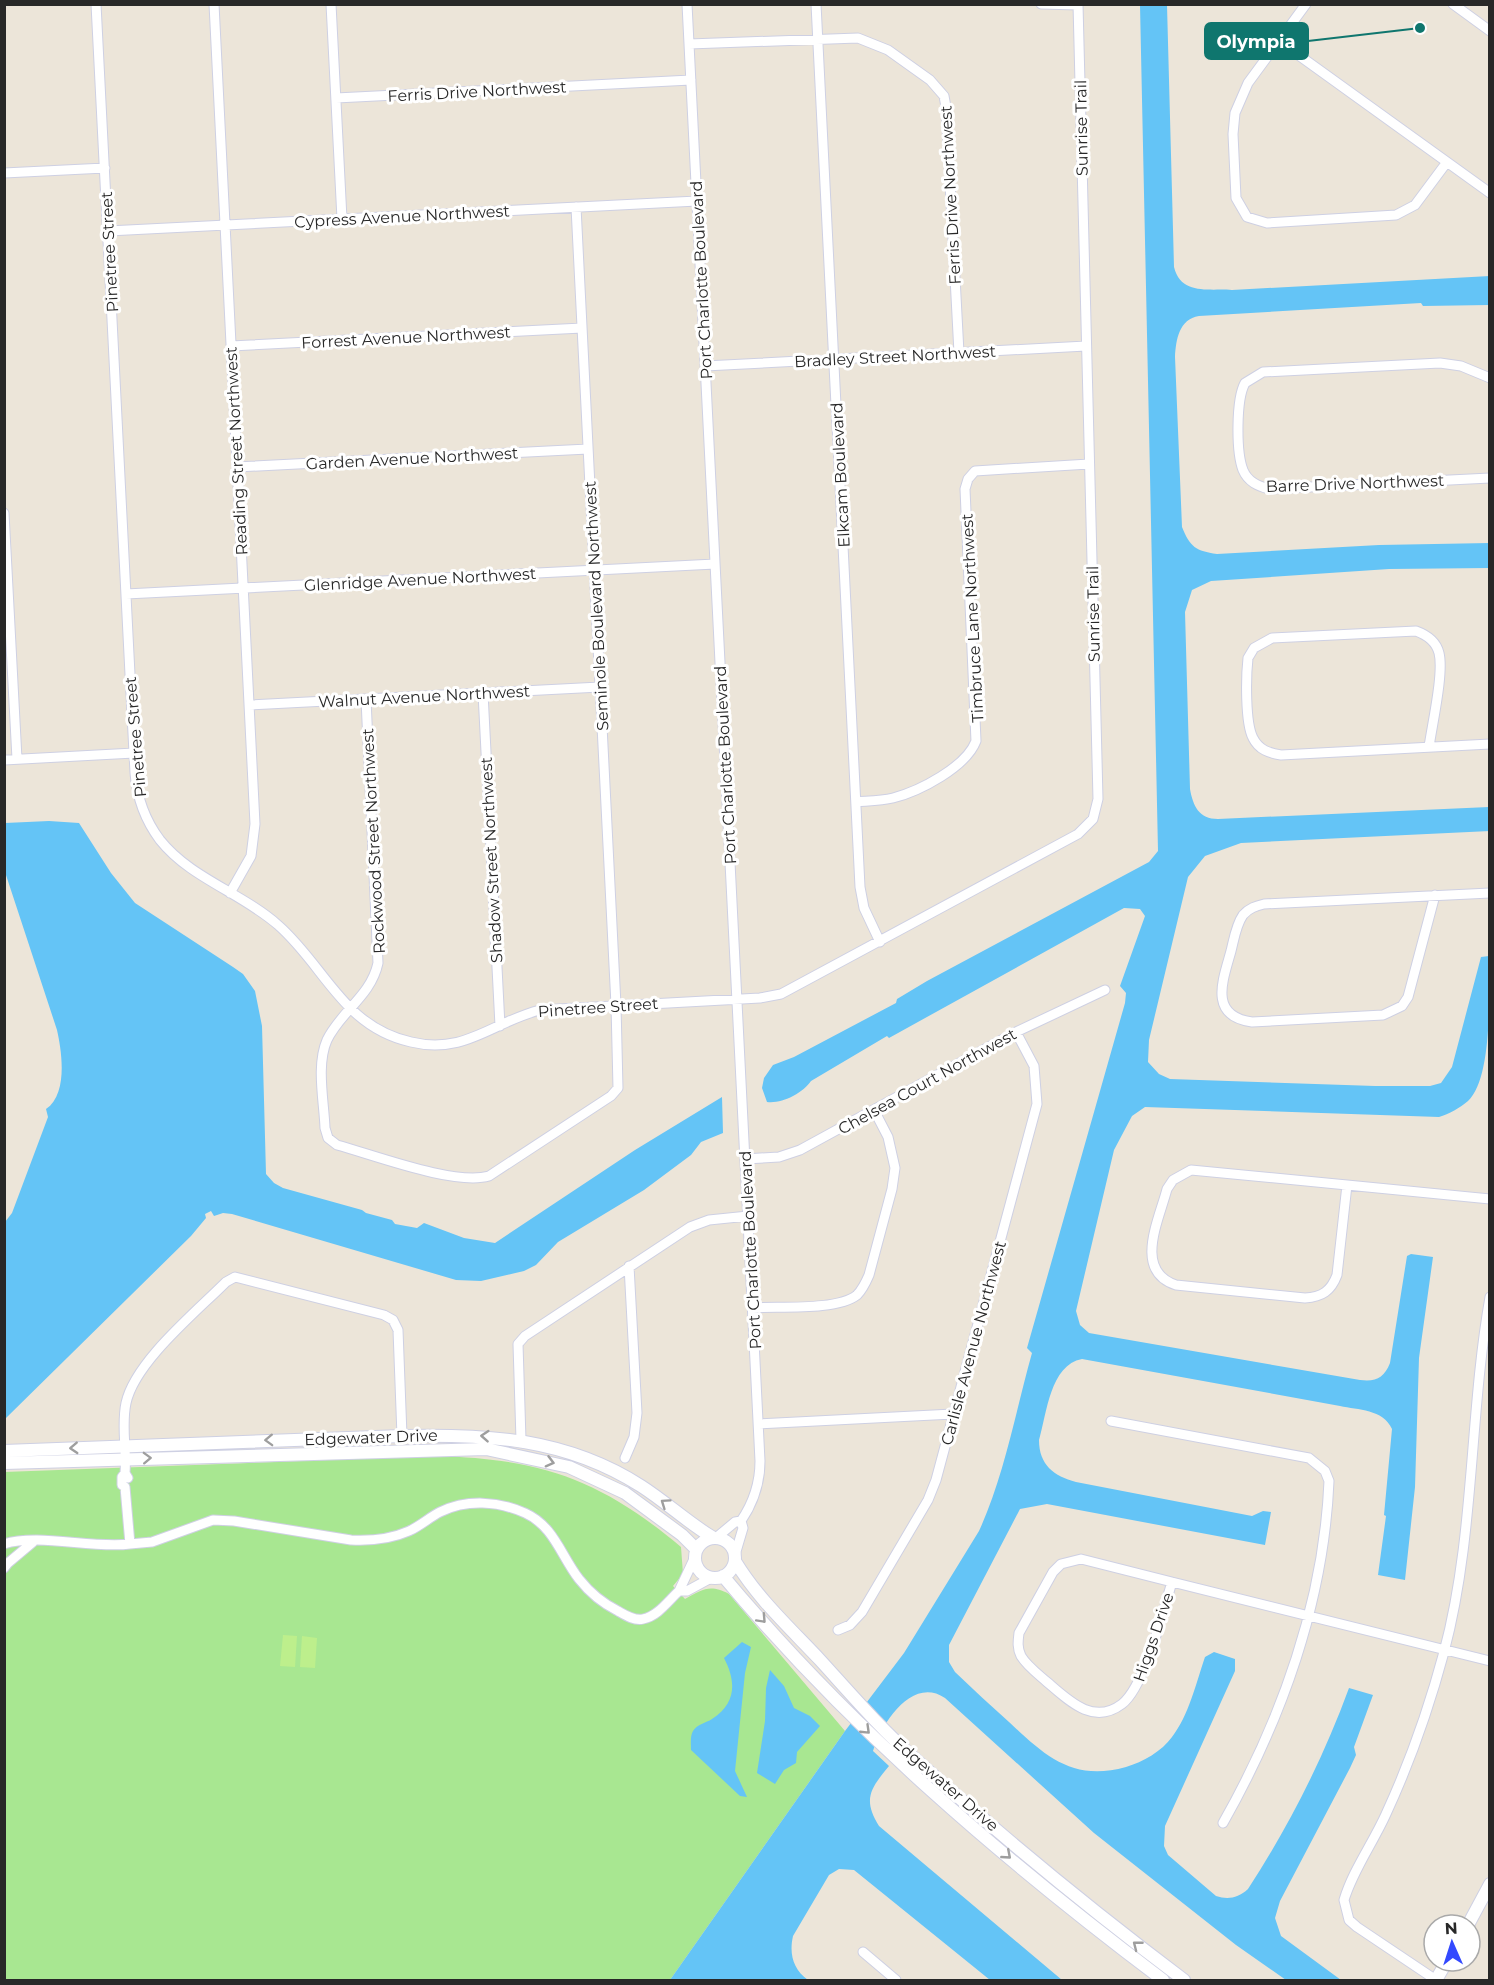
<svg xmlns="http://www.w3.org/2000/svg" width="1494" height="1985" font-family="Montserrat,sans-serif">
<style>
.green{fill:#a8e791}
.pitch{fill:#bdef8c}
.water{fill:#64c4f6}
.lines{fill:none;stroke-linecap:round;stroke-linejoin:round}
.street-casing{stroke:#ced0e3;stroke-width:11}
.secondary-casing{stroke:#ced0e3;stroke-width:14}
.street{stroke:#fff;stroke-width:9}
.secondary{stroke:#fff;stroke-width:12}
.oneway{stroke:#9e9e9e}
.labels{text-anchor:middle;stroke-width:6;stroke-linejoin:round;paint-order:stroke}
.street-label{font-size:16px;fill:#282828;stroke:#fff}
.leader{fill:none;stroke:#0f766e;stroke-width:2}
.callout-dot{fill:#0f766e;stroke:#fff;stroke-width:2}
.callout{fill:#0f766e;stroke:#0f766e;stroke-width:2}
.callout-label{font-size:18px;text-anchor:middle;font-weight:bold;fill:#fff}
</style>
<rect width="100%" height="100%" fill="#ece5d9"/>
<path class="green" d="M437,1456C541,1459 600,1479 681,1547L683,1574L673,1586L685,1599C703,1589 710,1584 729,1594L845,1731L670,1980H5L4,1472Z"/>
<path class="pitch" d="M283,1635L297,1636L295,1667L280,1666Z
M302,1636L317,1638L315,1668L300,1667Z"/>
<path class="water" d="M1140,5H1167L1174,267C1181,296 1210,288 1232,290L1490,276L1489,305L1423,306L1421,303L1199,316C1179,319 1176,340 1175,357L1182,527C1190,547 1196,551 1217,554L1379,545L1490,543L1489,568L1389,569L1211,581L1192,590L1185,612L1190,789C1193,806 1199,819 1218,819L1489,807L1490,831L1241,843L1205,856L1188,877L1149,1040L1148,1062L1159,1074L1170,1079L1375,1086H1430L1441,1083L1452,1067L1481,957L1489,956C1489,990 1493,1078 1468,1101C1460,1108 1449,1114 1439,1117L1145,1107L1132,1116L1114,1150L1076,1311L1080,1325L1089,1333L1360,1380C1376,1382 1384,1378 1390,1363L1407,1256L1411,1254L1433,1257L1419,1358L1415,1487L1405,1580L1378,1575L1386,1516L1384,1515L1392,1429C1383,1409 1358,1410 1340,1406L1082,1359C1050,1365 1047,1413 1039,1440C1039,1465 1054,1476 1076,1482L1252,1516L1263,1511L1271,1512L1265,1545L1047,1504L1020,1509L949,1645V1662L955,1672C973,1689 991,1706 1009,1722C1045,1756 1073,1782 1126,1767C1143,1762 1162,1751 1172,1737C1189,1715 1196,1683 1205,1657L1214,1652L1235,1659V1671L1165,1826L1164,1846L1168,1855L1216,1896C1228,1900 1238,1898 1248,1889C1289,1826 1323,1759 1349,1688L1373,1695L1354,1747L1356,1755L1350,1768L1280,1901L1275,1918L1281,1936L1341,1980H1286L1236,1945L1094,1833L945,1698C912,1676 882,1723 873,1751L889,1766C871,1788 862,1799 879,1826L1062,1980H990L854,1870L839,1869L829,1875L793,1936C789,1954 793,1969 808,1980H670L845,1731L904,1653L979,1531C1004,1477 1016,1410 1032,1353L1027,1348L1125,1003L1126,993L1120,986L1145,916L1140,909L1124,908L889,1038L887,1036L811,1081C803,1093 782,1104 767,1102L762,1088L764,1078L773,1065L794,1057L896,1003L897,999L927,981L1149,862L1158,851Z
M49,821L79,823L111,873L135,903L233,967L243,974L255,991L262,1026L266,1174L274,1183L283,1188L362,1210L366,1213L392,1220L395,1224L417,1228L424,1223L464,1238L495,1243L635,1150L722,1097L723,1133L701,1142L691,1155L644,1190L558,1242L536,1265L524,1271L481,1281L456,1280L232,1214L223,1213L214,1216L211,1211L205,1214L206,1218L191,1236L5,1419V1222L12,1213L48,1117L46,1109C68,1094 62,1052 57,1030L5,872V823Z
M742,1642L751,1647L745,1673L735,1771L747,1797L740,1796L691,1750C691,1744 690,1736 693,1731C697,1724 706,1723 712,1719C737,1703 736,1681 724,1658Z
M770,1670L784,1686L794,1708L810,1716L820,1726L797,1752L796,1763L784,1770L775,1784L757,1773L765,1721L766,1688Z"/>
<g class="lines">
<defs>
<path id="street" d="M96,4L135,773C137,798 145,820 160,840C190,878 242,893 278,925C325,966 343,1027 411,1042C465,1055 492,1022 540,1010L760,998L781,994L1078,834L1093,819L1098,799L1078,4
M214,4L255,824L251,856L230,893
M331,4L342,219
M687,4L760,1461C760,1484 754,1502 741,1521L735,1522L717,1537
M816,4L860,887L864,908L880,942
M1041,4L1078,5
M1306,4L1248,83L1235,113L1233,134L1236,198L1247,217L1267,223L1396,215L1415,205L1447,162
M1453,4L1490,31
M1279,41L1490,193
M689,44L858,38L888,50L930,80L944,96L946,107L959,353
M336,98L691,80
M4,173L105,168
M108,231L697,201
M231,346L582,328
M705,366L1086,346
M1490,378L1461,366L1440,363L1263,372L1245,383C1236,399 1236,452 1243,470C1248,482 1258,486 1269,489L1490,478
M237,467L588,449
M4,513L17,759
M126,594L715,564
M483,693L500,1026
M366,699L378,963C371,996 341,1011 327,1040C316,1065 324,1101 325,1128L328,1138L337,1145C374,1155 455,1186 489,1176L611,1096L618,1088L616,1005L576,207
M249,705L600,687
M1429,747C1432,725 1444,673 1439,653C1436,641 1427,635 1416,631L1272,638L1254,648L1248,658C1246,676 1245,723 1253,738C1259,750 1269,753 1281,755L1490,744
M4,760L134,753
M856,802C868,801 881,801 893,798C920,791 966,767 976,741L965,489L968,479L975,471L1089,464
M1435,895L1408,997L1402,1006L1383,1015L1252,1022C1208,1016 1223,980 1231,951C1234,939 1236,925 1243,915C1249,908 1256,906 1264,904L1490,893
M745,1159L779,1157L800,1150L1016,1032L1105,990
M1191,1170L1347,1185L1337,1275C1331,1291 1322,1297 1305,1298L1176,1285C1133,1271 1159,1220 1167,1189L1173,1180Z
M1347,1185L1490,1199
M752,1308C778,1306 837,1311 857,1295C863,1289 866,1282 869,1275L892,1189L895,1168L888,1137L874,1110
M1111,1421L1309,1458L1325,1471L1329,1481C1324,1601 1282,1719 1223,1823
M759,1424L953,1414
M521,1440L518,1344L525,1336L690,1227L709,1220L748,1216
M625,1458L634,1437L637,1413L629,1266
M125,1473L122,1477V1485L125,1487L130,1544L152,1542L213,1520L234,1521L351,1540C371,1541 391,1539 409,1531C420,1526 430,1517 440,1512C467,1499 498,1501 525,1513C554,1526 561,1556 579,1579C590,1593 602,1603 618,1611C625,1615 634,1621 643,1619C658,1616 668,1601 679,1591
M128,1478L125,1473C127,1450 121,1426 126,1403C135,1362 195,1313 226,1282L235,1277L384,1315L393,1320L398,1330L402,1436
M4,1544C39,1533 92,1549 130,1544
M735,1555L743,1528L741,1521
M694,1559L679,1591H687L711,1578
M1081,1559L1172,1582C1163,1611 1145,1686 1122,1704C1093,1726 1068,1700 1047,1682C1038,1674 1027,1666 1021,1656C1017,1648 1018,1641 1019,1633L1053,1572L1061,1564Z
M4,1568L8,1563L33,1542
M1172,1582L1490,1661
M838,1630L850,1625L862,1612L928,1500L936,1480L1037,1104L1034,1066L1016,1032
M863,1952L896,1980
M1436,1980L1357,1927L1349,1920L1344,1900C1353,1870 1373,1843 1386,1814C1410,1762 1429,1708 1444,1652C1475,1536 1469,1415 1490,1297"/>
<path id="secondary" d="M4,1451L402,1436C488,1434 566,1438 641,1486C666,1502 687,1522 712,1537
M4,1463L486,1449L569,1467L625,1493L682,1535L696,1549
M695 1558a20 20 0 1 1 40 0a20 20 0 1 1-40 0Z
M735,1561C758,1599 790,1628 820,1660C851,1694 880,1728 914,1758C1001,1836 1091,1910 1184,1980
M723,1576C850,1729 1004,1860 1163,1980
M1468,1925L1490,1884
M1436,1980L1447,1961"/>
</defs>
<use href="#street" class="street-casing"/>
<use href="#secondary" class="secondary-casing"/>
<use href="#street" class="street"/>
<use href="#secondary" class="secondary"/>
</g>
<defs><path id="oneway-chevron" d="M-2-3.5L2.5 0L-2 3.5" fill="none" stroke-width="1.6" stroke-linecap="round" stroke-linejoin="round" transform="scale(1.5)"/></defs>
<g class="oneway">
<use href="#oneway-chevron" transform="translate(485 1436) rotate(-176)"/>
<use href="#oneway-chevron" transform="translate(269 1440) rotate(178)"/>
<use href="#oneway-chevron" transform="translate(74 1448) rotate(177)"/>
<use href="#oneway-chevron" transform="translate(147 1458) rotate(-2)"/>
<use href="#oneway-chevron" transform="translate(550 1462) rotate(15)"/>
<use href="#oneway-chevron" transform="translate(665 1503) rotate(-145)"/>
<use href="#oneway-chevron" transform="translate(762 1619) rotate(47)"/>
<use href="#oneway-chevron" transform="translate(866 1730) rotate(44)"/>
<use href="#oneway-chevron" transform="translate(1007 1855) rotate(41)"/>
<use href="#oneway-chevron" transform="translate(1137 1945) rotate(-142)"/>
</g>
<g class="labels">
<g class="street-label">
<text transform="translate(477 91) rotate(-3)" y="6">Ferris Drive Northwest</text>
<text transform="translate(1081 128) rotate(-91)" y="6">Sunrise Trail</text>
<text transform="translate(950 195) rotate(-93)" y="6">Ferris Drive Northwest</text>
<text transform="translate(402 216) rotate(-3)" y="6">Cypress Avenue Northwest</text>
<text transform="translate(109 252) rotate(-93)" y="6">Pinetree Street</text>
<text transform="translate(701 280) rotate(-93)" y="6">Port Charlotte Boulevard</text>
<text transform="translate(406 337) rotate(-3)" y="6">Forrest Avenue Northwest</text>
<text transform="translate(895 356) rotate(-3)" y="6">Bradley Street Northwest</text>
<text transform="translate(236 451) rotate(-93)" y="6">Reading Street Northwest</text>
<text transform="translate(412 458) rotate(-3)" y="6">Garden Avenue Northwest</text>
<text transform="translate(840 475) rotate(-93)" y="6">Elkcam Boulevard</text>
<text transform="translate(1355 483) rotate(-2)" y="6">Barre Drive Northwest</text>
<text transform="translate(420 579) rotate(-3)" y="6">Glenridge Avenue Northwest</text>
<text transform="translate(596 606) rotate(-93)" y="6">Seminole Boulevard Northwest</text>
<text transform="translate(1093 614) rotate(-91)" y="6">Sunrise Trail</text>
<text transform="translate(972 618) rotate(-93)" y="6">Timbruce Lane Northwest</text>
<text transform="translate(424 696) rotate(-3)" y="6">Walnut Avenue Northwest</text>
<text transform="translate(135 737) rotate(-95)" y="6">Pinetree Street</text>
<text transform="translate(725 765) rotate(-93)" y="6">Port Charlotte Boulevard</text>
<text transform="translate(373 841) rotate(-93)" y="6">Rockwood Street Northwest</text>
<text transform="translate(491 860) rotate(-93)" y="6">Shadow Street Northwest</text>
<text transform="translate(598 1007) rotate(-4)" y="6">Pinetree Street</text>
<text transform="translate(927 1081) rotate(-29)" y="6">Chelsea Court Northwest</text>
<text transform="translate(750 1250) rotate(-93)" y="6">Port Charlotte Boulevard</text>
<text transform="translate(973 1343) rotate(-75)" y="6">Carlisle Avenue Northwest</text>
<text transform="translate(371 1437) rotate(-2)" y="6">Edgewater Drive</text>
<text transform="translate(1153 1637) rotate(-71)" y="6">Higgs Drive</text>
<text transform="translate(946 1784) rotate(41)" y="6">Edgewater Drive</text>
</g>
</g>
<path class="leader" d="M1420 28L1308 41"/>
<circle class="callout-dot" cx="1420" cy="28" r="6"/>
<rect class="callout" x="1205" y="23" width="103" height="36" rx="6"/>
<g class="callout-label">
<text x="1256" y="48">Olympia</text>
</g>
<rect width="1494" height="1985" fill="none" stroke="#282828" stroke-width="12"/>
<g transform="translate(1452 1943) rotate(357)"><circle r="28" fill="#ffffff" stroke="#a9a9a9" stroke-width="1.5"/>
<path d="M0-4.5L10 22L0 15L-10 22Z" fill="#3349ff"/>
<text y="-9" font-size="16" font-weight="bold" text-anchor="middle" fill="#282828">N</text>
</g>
</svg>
